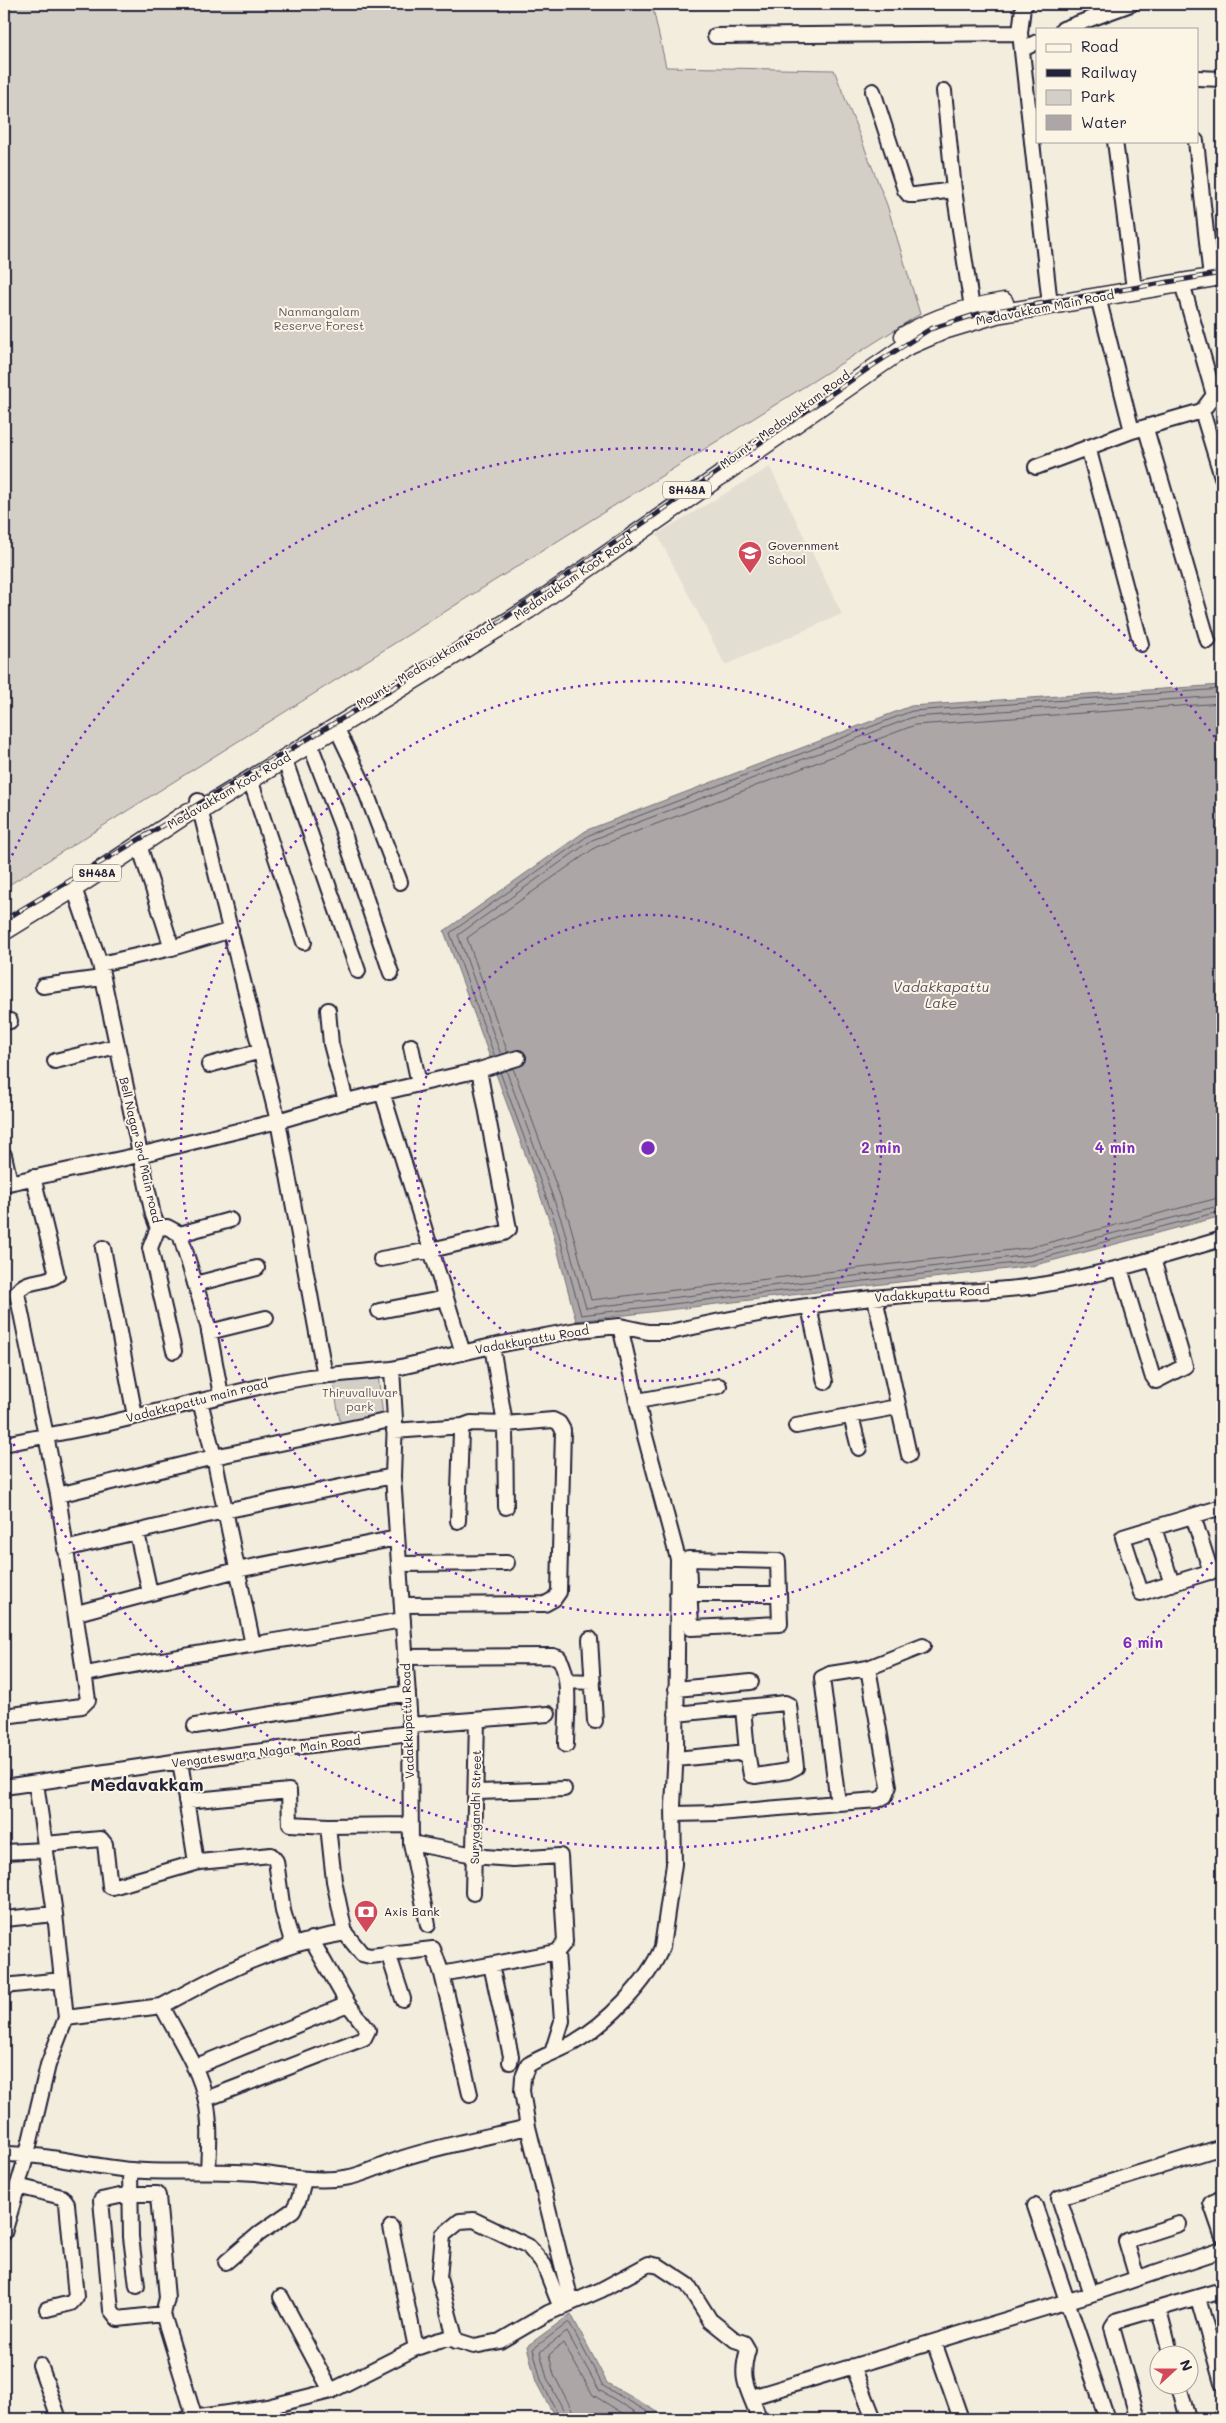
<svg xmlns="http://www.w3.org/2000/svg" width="1226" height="2423" font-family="Mali,sans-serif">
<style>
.built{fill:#e3ded2}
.green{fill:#d4cfc6;stroke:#7b7880}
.water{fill:#aca7a6;stroke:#75727b}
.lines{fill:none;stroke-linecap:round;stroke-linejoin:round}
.shore{stroke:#595766;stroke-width:1}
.minor-casing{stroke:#22223b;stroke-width:18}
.major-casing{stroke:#22223b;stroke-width:21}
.minor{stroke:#fcf5e5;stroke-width:14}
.major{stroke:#fcf5e5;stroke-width:18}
.rail-casing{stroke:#22223b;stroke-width:5}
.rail{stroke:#fcf5e5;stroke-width:3;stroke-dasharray:9;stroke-linecap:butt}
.ring{fill:none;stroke:#7b2cbf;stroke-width:2.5;stroke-dasharray:2.5 5}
.labels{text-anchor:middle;stroke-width:4;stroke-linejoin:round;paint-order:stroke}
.shield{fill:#fcf5e5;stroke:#63616e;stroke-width:1}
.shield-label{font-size:11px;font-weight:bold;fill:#22223b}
.street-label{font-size:12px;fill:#22223b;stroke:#fcf5e5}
.park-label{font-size:12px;fill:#575665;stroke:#fcf5e5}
.poi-label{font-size:12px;fill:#22223b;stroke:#fcf5e5;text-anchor:start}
.water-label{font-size:14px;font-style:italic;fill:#525160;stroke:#fcf5e5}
.district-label{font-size:18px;font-weight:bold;fill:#22223b;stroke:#fcf5e5}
.centre{fill:#7b2cbf;stroke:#fcf5e5;stroke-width:2.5}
.ring-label{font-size:15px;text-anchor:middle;font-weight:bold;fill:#7b2cbf;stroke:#fcf5e5;stroke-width:4;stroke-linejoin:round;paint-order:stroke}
</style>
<rect width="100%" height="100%" fill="#f3edde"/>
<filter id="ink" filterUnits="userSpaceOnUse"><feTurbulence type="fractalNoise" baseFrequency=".02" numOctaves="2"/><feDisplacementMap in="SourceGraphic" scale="10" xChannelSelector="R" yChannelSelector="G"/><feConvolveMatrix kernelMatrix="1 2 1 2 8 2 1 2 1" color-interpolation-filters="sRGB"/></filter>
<g filter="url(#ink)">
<path class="built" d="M770,467L842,614L725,665L657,534Z"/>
<path class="green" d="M4,4H652L666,67L834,70L887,205L920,314L4,888Z
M378,1376L383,1416L341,1427L333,1382Z"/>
<path class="water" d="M1222,685V1216L1032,1266L576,1321L551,1225L444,931L587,830L911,706Z
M571,2314L607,2383L670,2419H556L536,2382L527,2346Z"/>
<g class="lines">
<path class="shore" d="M508,1053L467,938L596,847L915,725L1222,703
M501,1055L458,935L592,840L913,717L1222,696
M495,1057L450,933L589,835L912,711L1222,689
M513,1068L569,1220L591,1300L1028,1248L1222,1197
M506,1070L562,1222L586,1308L1030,1255L1222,1205
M500,1072L556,1224L581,1315L1031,1261L1222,1211
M560,2419L541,2380L533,2349L569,2322L603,2386L660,2419
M566,2419L565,2413L547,2378L540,2352L567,2332L599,2390L647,2419
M574,2419L572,2410L554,2375L549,2355L563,2343L593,2395L632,2419"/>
<defs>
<path id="minor" d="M1026,4L1023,7L1020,33L1050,305
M1063,29L1131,4
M715,36L1020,33
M1023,49L1037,42
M1197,78L1222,79
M873,91L905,190L909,195H915L954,190
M944,91L954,190L972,308
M1115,141L1133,281
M1196,141L1211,278
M1182,283L1214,395
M1098,297L1132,431
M1202,411L1222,477
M1146,429L1208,641
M1088,447L1141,644
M1036,467L1132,431L1202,411L1214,395L1222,394
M336,727L361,779L400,882
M310,744L341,825L391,973
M284,758L358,971
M250,779L304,942
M198,801L278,1121L346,1101L479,1070L518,1058
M74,888L100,964L153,1215L158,1228L167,1227L180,1234L208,1326L221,1395
M172,948L231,930
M100,964L172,948L139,845
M43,986L102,978
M328,1010L331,1044L346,1101
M4,1022L10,1021
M411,1046L419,1084
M55,1061L117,1046
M209,1065L261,1051
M382,1092L463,1353
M4,1155L10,1182
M4,1184L139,1155L278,1121L325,1376
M158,1228L150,1248L174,1351
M180,1234L230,1220
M103,1248L135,1416
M381,1259L431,1250L504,1233L509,1229L479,1070
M1120,1268L1152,1375L1156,1381L1185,1366L1153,1259
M195,1284L257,1268
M875,1298L909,1455
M809,1307L825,1382
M379,1311L446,1298
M209,1332L266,1318
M492,1346L505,1424L506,1507
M392,1369L395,1419L393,1476L410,1725L411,1843L428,1925
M638,1401L719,1386
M851,1416L859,1448
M796,1426L897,1407
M394,1431L463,1426
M4,1444L105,1424L275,1383L309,1377L392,1369L492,1346L577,1330L620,1326L648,1332H670C747,1314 828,1301 906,1295C949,1292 992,1292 1035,1286C1098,1276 1161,1257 1222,1239
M58,1495L214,1457L200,1401
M1222,1507L1123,1537L1141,1593L1222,1568
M1193,1516L1211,1572
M1154,1528L1172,1584
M137,1533L150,1593
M65,1549L224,1511L393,1476
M399,1564L507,1563
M677,1594H779L778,1561L688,1559L691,1628L780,1624L779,1594
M402,1605L545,1604L554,1599L559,1592L563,1430L559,1423L553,1420L505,1424L471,1423L463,1426L461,1431L458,1521
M77,1613L237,1570L397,1538
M590,1639L595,1721
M253,1645L214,1457L395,1419
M405,1657L553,1656L559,1658C572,1677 566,1721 566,1745
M86,1674C191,1653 297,1638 403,1620
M566,1681L593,1682
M676,1689L751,1682
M743,1708L747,1752
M676,1714L785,1703L789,1705L796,1767L788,1771L755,1776L751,1775L747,1752L676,1759
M4,1716L82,1706L88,1700L58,1495L17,1293C25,1278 45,1284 57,1275L33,1177
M410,1725L548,1714
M195,1726L408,1693
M180,1761L195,1856L199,1862L271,1855L276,1861L283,1911L293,1945
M4,1787L180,1761L410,1733
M477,1792L564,1789
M186,1801L289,1791L290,1824L328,1826L410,1825
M838,1803L878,1800L885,1796L889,1786L868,1668
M673,1814L719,1813L838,1803L822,1678L830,1674L868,1668L923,1646
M328,1826L334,1881L345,1933L362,1954L370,1956L433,1949L442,1974L470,2094
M411,1843L485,1857L513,1859L560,1856L565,1942L557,1952L442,1974
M45,1844L101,1839L105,1844L110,1886L112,1887L199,1862
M4,1852L46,1850
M473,1893L477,1720
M4,1919L55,1914
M388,1953L403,1999
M491,1965L511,2056L510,2062
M4,1986L62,1980
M162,2006C222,1973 276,1944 345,1933
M66,2018L162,2006C177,2036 199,2067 206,2101C211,2124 209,2147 208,2171
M552,2053L562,2021L557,1952
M194,2067L348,2004
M206,2099L364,2038L368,2030L348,2004L311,1939
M4,2154C47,2154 88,2166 131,2170C173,2174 214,2169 256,2173C283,2176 308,2181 335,2179C359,2178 381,2165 403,2158C444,2145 487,2137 528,2127
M130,2170L131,2237L137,2286
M17,2186L62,2197L67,2204L76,2297L71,2303L47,2309
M1222,2198L1211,2203L1222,2235
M1035,2206L1107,2419
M391,2227L416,2348
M4,2233L27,2154L48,2065L66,2018L55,1914L36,1783
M226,2262L260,2233L293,2210L299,2199L304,2180
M1137,2278L1126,2241L1179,2224
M1091,2294L1059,2198L1222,2147
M281,2297L331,2391
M1198,2298L1222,2383
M569,2304L570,2297L528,2127L522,2091L523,2077L528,2065C542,2056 559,2051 573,2043C606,2024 648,1982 662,1947L674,1864L673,1806L676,1749L678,1559L645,1436L620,1326
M1159,2310L1171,2356
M163,2314L167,2298L158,2196L157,2194H129L101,2200L111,2310L118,2319L163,2314L195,2419
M456,2341L439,2278L443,2235L460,2221L474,2220L528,2246L544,2265L561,2308
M934,2342L961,2419
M40,2365L59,2419
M853,2366L874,2419
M1179,2386L1188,2419
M752,2397L1091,2294L1222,2250
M267,2407L271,2419
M186,2419L267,2407L331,2391L416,2348L436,2341L448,2338L474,2346L500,2341L548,2313L601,2290L649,2264L659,2266L688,2285L710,2320L735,2340L744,2343L748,2350C738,2382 750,2390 759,2419
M1138,2419L1112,2327L1116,2321L1222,2290
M1219,2419L1222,2418"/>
<path id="major" d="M904,336C936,317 968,308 1004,302
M4,931L74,888L189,812L201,810L529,609L905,347L944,330L997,314L1222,276"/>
</defs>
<use href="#minor" class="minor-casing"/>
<use href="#major" class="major-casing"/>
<use href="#minor" class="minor"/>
<use href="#major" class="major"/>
<defs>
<path id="rail" d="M4,920L467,644L872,366L930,329L978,314L1222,273"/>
</defs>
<use href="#rail" class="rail-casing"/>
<use href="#rail" class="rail"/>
</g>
</g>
<g class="ring">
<circle cx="648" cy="1148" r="233"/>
<circle cx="648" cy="1148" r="467"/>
<path d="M1221 1550A700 700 0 0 1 6 1427M6 869A700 700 0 0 1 1221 746"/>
</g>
<defs>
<symbol id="school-pin" viewBox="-11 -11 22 30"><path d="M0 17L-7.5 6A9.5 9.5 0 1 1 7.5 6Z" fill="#d1495b" stroke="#fcf5e5"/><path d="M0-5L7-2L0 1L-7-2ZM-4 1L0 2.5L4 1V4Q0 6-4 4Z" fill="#fff"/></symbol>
<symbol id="bank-pin" viewBox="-11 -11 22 30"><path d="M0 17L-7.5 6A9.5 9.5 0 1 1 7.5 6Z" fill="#d1495b" stroke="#fcf5e5"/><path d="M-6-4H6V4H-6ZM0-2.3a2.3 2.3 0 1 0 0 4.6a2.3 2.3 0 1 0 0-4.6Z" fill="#fff"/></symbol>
</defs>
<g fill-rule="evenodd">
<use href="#school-pin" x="736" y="539" width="28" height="38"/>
<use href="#bank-pin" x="352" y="1898" width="28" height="38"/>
</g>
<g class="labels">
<g class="shield">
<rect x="663" y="481.5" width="48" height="17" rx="4"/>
<rect x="73" y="864.5" width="48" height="17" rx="4"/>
</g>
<g class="shield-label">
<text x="687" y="494">SH48A</text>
<text x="97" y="877">SH48A</text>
</g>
<g class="street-label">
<text transform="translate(1045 308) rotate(-11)" y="4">Medavakkam Main Road</text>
<text transform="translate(785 420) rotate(-36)" y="4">Mount - Medavakkam Road</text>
<text transform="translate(573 578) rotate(-34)" y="4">Medavakkam Koot Road</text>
<text transform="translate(425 665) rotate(-31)" y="4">Mount - Medavakkam Road</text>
<text transform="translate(229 791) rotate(-30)" y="4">Medavakkam Koot Road</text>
<text transform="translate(140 1150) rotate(77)" y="4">Bell Nagar 3rd Main road</text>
<text transform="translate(932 1294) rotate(-4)" y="4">Vadakkupattu Road</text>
<text transform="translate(532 1340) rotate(-10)" y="4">Vadakkupattu Road</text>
<text transform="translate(197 1401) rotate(-14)" y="4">Vadakkapattu main road</text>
<text transform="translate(408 1721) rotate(-92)" y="4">Vadakkupattu Road</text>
<text transform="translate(266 1752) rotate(-7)" y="4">Vengateswara Nagar Main Road</text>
<text transform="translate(476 1807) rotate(-89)" y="4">Suryagandhi Street</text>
</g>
<g class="park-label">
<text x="319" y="316">Nanmangalam<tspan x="319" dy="14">Reserve Forest</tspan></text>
<text x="360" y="1397">Thiruvalluvar<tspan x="360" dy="14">park</tspan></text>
</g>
<g class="poi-label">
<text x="768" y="550">Government<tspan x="768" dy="14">School</tspan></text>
<text x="384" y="1916">Axis Bank</text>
</g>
<g class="water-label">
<text x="941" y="992">Vadakkapattu<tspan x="941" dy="16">Lake</tspan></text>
</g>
<g class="district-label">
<text x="147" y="1791">Medavakkam</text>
</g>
</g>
<circle cx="648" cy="1148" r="8" class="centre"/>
<g class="ring-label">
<text x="881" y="1153">2 min</text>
<text x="1115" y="1153">4 min</text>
<text x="1143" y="1648">6 min</text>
</g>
<rect width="1226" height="2423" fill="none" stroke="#fcf5e5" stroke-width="20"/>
<rect x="10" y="10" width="1206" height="2403" fill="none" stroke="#22223b" stroke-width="2" filter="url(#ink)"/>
<rect x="1036" y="28" width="162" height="115" fill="#fcf5e5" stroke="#a5a1a1"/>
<rect x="1046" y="44" width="25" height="8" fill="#fcf5e5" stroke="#a5a1a1"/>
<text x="1081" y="52" font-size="15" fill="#22223b">Road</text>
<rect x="1046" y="69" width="25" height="8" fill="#22223b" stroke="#a5a1a1"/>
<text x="1081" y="78" font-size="15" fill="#22223b">Railway</text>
<rect x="1046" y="90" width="25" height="15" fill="#d4cfc6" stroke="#a5a1a1"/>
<text x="1081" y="102" font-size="15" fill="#22223b">Park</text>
<rect x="1046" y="115" width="25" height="15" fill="#aca7a6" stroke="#a5a1a1"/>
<text x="1081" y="128" font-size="15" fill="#22223b">Water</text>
<g transform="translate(1174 2370) rotate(69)"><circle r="24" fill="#fcf5e5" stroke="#a5a1a1"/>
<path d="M0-4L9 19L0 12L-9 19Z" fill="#d1495b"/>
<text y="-8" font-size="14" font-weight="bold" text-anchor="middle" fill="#22223b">N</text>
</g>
</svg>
